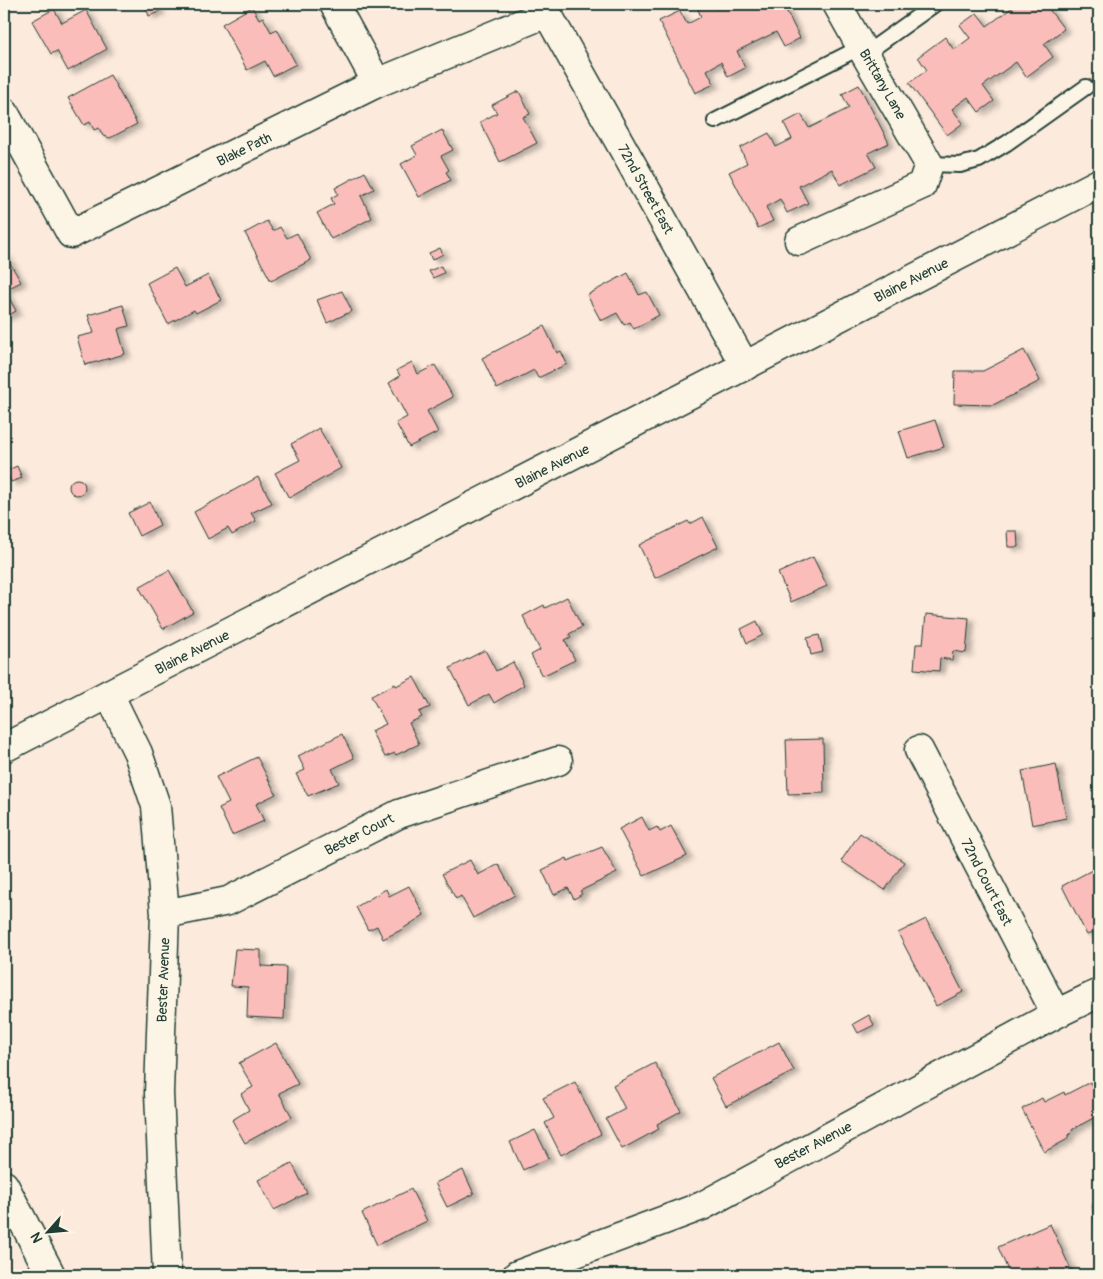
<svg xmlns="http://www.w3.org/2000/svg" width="1103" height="1279" font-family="Pangolin,sans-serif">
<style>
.water{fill:#89d7e6;stroke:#5f999f}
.building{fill:#fabdba;stroke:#1f3d34;filter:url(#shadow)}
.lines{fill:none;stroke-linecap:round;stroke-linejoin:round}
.lane-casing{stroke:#1f3d34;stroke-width:18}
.street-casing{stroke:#1f3d34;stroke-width:31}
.secondary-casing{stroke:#1f3d34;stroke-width:31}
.lane{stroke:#fcf5e5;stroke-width:14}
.street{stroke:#fcf5e5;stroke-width:28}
.secondary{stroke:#fcf5e5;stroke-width:28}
.labels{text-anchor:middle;stroke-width:4.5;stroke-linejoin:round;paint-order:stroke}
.street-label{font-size:14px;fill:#1f3d34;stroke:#fcf5e5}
</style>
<defs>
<filter id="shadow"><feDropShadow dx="5.5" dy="3" stdDeviation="2.5" flood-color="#0004"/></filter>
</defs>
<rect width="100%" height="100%" fill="#fceadc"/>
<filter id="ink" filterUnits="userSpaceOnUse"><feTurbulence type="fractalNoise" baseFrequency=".02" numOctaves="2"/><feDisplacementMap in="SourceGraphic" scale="10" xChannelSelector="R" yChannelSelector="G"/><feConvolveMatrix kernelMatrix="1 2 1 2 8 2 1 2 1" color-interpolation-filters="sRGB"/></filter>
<g filter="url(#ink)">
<path class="water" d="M1099,1190V1259L1098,1254L1092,1206Z"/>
<path class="building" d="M156,4L159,12L149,16L146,8Z
M696,4H713L716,9L726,4H783L800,38L784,47L776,32L737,51L745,68L728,77L721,62L707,70L714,84L695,93L659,21L680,11L687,24L701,17Z
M1017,4H1045L1064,29L1044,44L1053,57L1026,77L1016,62L983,86L994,101L979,112L968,97L952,109L963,123L947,135L909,83L927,70L918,57L945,37L954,50L970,38L960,25L977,13L987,26Z
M252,7L259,19L263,17L271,32L277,29L296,64L273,76L265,61L247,70L222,24Z
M54,9L62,23L86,10L107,49L68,71L57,51L51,54L32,21Z
M110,75L137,124L110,138L103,136L99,128L94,130L90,122L84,125L68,98Z
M859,85L889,143L868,153L876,167L840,185L832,169L799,186L808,203L787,213L780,199L766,207L773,221L758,228L729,172L747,163L740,148L769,133L776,147L792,139L784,123L801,114L809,128L849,108L842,94Z
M519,91L530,114L523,117L537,143L500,162L480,122L497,113L492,105Z
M442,130L453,150L441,156L449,170L446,172L451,180L419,197L401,164L417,155L412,146Z
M365,172L374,189L361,196L372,218L331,239L317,213L334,204L331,198L338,194L335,188Z
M267,221L273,231L280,227L287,238L297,233L311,260L271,281L245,233Z
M440,248L443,254L432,260L429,253Z
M4,253L21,282L5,290L16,311L4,318Z
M441,266L444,273L433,278L429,271Z
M175,268L185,287L208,275L221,300L196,313L194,310L168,324L147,283Z
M628,273L639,295L647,292L659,315L634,329L630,322L624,325L617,313L601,321L587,295Z
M342,291L352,311L327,323L317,300Z
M123,305L129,326L118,329L125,354L85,365L77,337L94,333L88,315Z
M544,326L557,353L561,351L567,364L538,378L534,370L497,389L482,358Z
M1024,350L1040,381L993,405L954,404L955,371H983Z
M412,362L418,374L435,365L453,397L427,411L438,432L409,447L396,423L407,417L389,383L400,376L397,370Z
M935,420L944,447L908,458L899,431Z
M319,428L341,468L289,498L275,473L300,460L291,444Z
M17,466L22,478L11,482L6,471Z
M258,477L272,503L251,513L256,521L232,535L228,528L208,539L194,512Z
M69 487a8 8 0 1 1 16 0a8 8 0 1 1-16 0Z
M150,502L160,525L139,536L128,513Z
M703,517L718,547L655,578L639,545L688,521L690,524Z
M1007,531H1017L1018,547H1008Z
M813,557L827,586L791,602L778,573Z
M169,570L193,612L163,629L139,587Z
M567,597L582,627L569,634L571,637L565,640L575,660L542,676L531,655L540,650L523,616L544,605L545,608Z
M926,614L969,618L966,653L953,651L952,660L940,658L939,671L914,669L916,644H923Z
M757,621L763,635L747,643L741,629Z
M819,635L823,652L811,655L807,638Z
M485,650L496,671L513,662L524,685L494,703L489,694L469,705L450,668Z
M414,677L430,707L419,712L422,717L409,723L419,744L396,755L395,753L385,757L371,731L386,724L371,696L395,684L396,686Z
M342,734L354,758L332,769L339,783L308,796L296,774L305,770L298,756Z
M823,739L824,793L788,794L786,740Z
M257,757L276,794L256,804L264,821L232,835L219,808L229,803L216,777Z
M1056,764L1066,818L1032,825L1022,771Z
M642,817L649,831L657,827L660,832L671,826L687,856L644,876L619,829Z
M860,833L904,862L885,890L841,861Z
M602,847L617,873L580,891L582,894L574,899L568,888L554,895L542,870L567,858L568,861Z
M470,860L478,875L498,864L515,895L473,918L461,896L456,899L442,874Z
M1092,870L1099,884V929L1087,935L1062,886Z
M409,886L424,915L401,930L383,939L377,926L368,930L356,907L386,889L389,896Z
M926,919L963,992L936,1006L898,933Z
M235,949L261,950V966L286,967L284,1019L247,1017L248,987L231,986Z
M869,1015L874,1025L858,1033L853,1024Z
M779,1042L794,1071L726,1106L711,1078Z
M276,1043L298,1084L279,1093L292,1117L245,1143L232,1120L249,1110L241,1094L253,1087L239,1063Z
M655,1063L681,1111L657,1124L659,1129L622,1149L606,1119L625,1109L613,1085Z
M575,1082L601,1134L561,1155L545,1123L554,1118L543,1098Z
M1090,1082L1099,1101V1115L1073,1129L1066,1140L1044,1152L1022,1109L1042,1098L1044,1102L1064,1092L1065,1095Z
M535,1130L549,1158L523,1170L510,1142Z
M292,1163L307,1193L274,1210L258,1180Z
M463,1170L474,1194L447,1207L435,1183Z
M411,1189L427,1221L377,1245L362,1213Z
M1050,1224L1073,1274L1070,1275H1042L1038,1267L1018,1275H1010L998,1247Z"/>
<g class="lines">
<defs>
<path id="lane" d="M865,54L935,4
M715,121L861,47
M929,164L960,165L979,160L1007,143L1086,87"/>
<path id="street" d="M334,4L377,83
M4,112L71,234L377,83L547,13L745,366
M799,241L922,185L929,164L865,54L837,4
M109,694L138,753L156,806L165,914L159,1093L167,1275
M919,750L1056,1014
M165,914L228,901L399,814L558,761
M517,1275L702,1206L1056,1014L1099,993"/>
<path id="secondary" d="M4,748L1099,183
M4,1185L51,1275"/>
</defs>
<use href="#lane" class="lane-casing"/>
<use href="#street" class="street-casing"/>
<use href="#secondary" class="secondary-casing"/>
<use href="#lane" class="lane"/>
<use href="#street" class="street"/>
<use href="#secondary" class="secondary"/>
</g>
</g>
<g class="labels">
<g class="street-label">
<text transform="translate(883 84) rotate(60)" y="5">Brittany Lane</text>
<text transform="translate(244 149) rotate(-26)" y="5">Blake Path</text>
<text transform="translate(646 189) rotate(61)" y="5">72nd Street East</text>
<text transform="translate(911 280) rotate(-27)" y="5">Blaine Avenue</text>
<text transform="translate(552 466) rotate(-27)" y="5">Blaine Avenue</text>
<text transform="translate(192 652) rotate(-27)" y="5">Blaine Avenue</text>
<text transform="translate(359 834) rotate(-27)" y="5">Bester Court</text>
<text transform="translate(987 882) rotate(63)" y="5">72nd Court East</text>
<text transform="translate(163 980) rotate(-88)" y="5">Bester Avenue</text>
<text transform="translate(813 1145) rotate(-28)" y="5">Bester Avenue</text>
</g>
</g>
<rect width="1103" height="1279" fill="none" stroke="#fcf5e5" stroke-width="20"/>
<rect x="10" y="10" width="1083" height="1259" fill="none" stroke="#1f3d34" stroke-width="2" filter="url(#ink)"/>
<g transform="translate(48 1232) rotate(243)" stroke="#fcf5e5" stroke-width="4" paint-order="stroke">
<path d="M0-4L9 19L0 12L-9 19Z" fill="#1f3d34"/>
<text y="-8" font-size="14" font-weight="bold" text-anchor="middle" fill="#1f3d34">N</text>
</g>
</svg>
